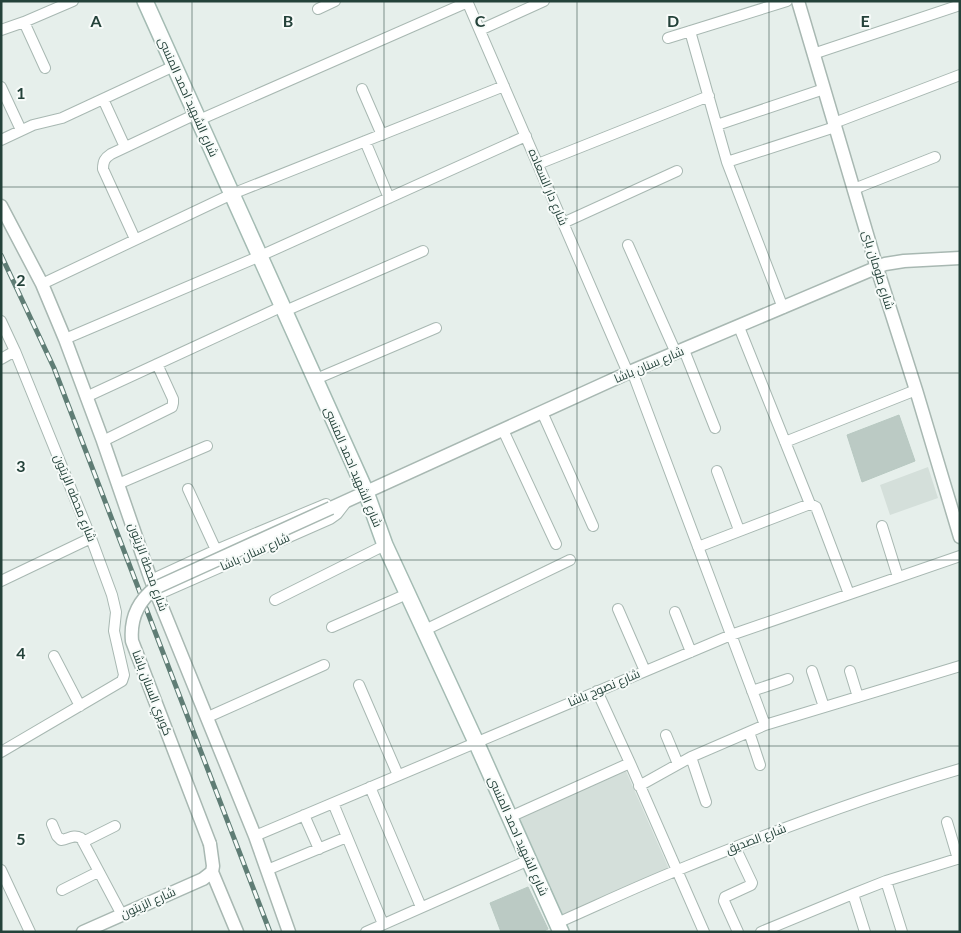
<svg xmlns="http://www.w3.org/2000/svg" width="961" height="933" font-family="Lato,Cairo,sans-serif">
<style>
.built{fill:#d4dfda}
.building{fill:#bbcac4;stroke:#b8c9c2}
.lines{fill:none;stroke-linecap:round;stroke-linejoin:round}
.minor-casing{stroke:#a8b8b2;stroke-width:12}
.tertiary-casing{stroke:#a8b8b2;stroke-width:15}
.secondary-casing{stroke:#a4bbb3;stroke-width:18}
.minor{stroke:#fff;stroke-width:10}
.tertiary{stroke:#fff;stroke-width:12}
.secondary{stroke:#fff;stroke-width:15}
.rail-casing{stroke:#5f7d75;stroke-width:5}
.rail{stroke:#f7fbf9;stroke-width:3;stroke-dasharray:9;stroke-linecap:butt}
.tertiary-bridge-casing{stroke:#a8b8b2;stroke-width:15;stroke-linecap:butt}
.tertiary-bridge{stroke:#fff;stroke-width:12}
.grid{fill:none;stroke:#24423a;stroke-width:1;stroke-opacity:0.55}
.labels{text-anchor:middle;stroke-width:4;stroke-linejoin:round;paint-order:stroke}
.street-label{font-size:12px;fill:#24423a;stroke:#f7fbf9}
.grid-label{font-size:16px;text-anchor:middle;font-weight:bold;fill:#24423a;stroke:#f7fbf9;stroke-width:4;stroke-linejoin:round;paint-order:stroke}
</style>
<rect width="100%" height="100%" fill="#e6efeb"/>
<path class="built" d="M928,467L938,498L890,515L880,485Z
M626,771L669,869L561,917L518,817Z"/>
<path class="building" d="M899,415L915,461L862,482L847,435Z
M528,887L548,929L542,932H501L490,903Z"/>
<g class="lines">
<defs>
<path id="minor" d="M467,1L628,373
M318,9L335,1
M24,22L45,68
M1,30L24,22L73,1
M480,30L544,1
M690,31L727,162L783,308
M668,38L787,1
M813,54L960,5
M1,87L21,130
M362,89L382,135
M103,99L125,147
M199,120L468,2
M834,123L960,75
M717,125L824,89
M1,140L33,125L62,118L174,66
M365,141L389,198
M727,162L835,127
M538,164L709,96
M854,189L935,157
M563,223L677,171
M135,239L103,169C103,161 105,158 111,154L196,114
M628,245L676,353
M42,284L232,194L504,86
M285,311L423,251
M1,321L15,351L91,538L112,595L116,612L114,631L124,675L122,681L1,752
M739,327L810,504
M65,339L260,256L526,136
M684,350L715,428
M1,359L15,351
M632,371L765,725
M316,379L436,328
M86,397L283,306
M542,412L593,526
M503,430L556,544
M103,441L172,407L173,403V399L157,364
M785,442L916,390
M717,471L739,530
M118,484L207,446
M188,489L216,550
M882,526L898,577
M698,547L810,504L816,507L849,594
M151,580L216,550L326,504
M1,581L91,538
M157,595L330,519L337,514L347,501
M275,600L385,545
M618,609L645,671
M675,612L691,652
M332,627L407,594
M425,630L570,560
M54,656L80,706
M812,671L824,707
M850,671L858,697
M359,685L398,775
M597,691L630,763L704,932
M752,691L788,679
M208,717L324,665
M749,732L760,765
M666,735L678,764
M691,757L706,802
M639,786L691,757L765,725L960,666
M370,787L421,907
M333,803L383,924
M304,815L319,849
M510,817L630,763
M947,822L958,859
M52,824L57,836L61,840C69,839 73,834 81,838L122,915
M255,836L731,635L960,556
M83,842L115,826
M735,847L752,883L751,885L725,897L724,901L738,932
M1,870L30,932
M267,870L347,837
M886,881L902,932
M62,890L98,872
M853,894L865,932
M557,923C598,905 638,886 678,870C771,832 864,797 960,769
M366,932L529,860
M761,932L853,894L886,881L960,858"/>
<path id="tertiary" d="M798,1L877,268L916,390L960,537
M1,206L42,284L65,339L103,441L151,580L255,836L289,932
M331,508L632,371L885,264L904,261L960,258
M210,844L213,866L212,872
M212,872L237,932
M83,932L203,879L212,872"/>
<path id="secondary" d="M145,1L366,492L385,545L476,742L561,932"/>
</defs>
<use href="#minor" class="minor-casing"/>
<use href="#tertiary" class="tertiary-casing"/>
<use href="#secondary" class="secondary-casing"/>
<use href="#minor" class="minor"/>
<use href="#tertiary" class="tertiary"/>
<use href="#secondary" class="secondary"/>
<defs>
<path id="rail" d="M1,255L54,368L270,932"/>
</defs>
<use href="#rail" class="rail-casing"/>
<use href="#rail" class="rail"/>
<defs>
<path id="tertiary-bridge" d="M210,844L132,641C130,619 137,602 155,588L331,508"/>
</defs>
<use href="#tertiary-bridge" class="tertiary-bridge-casing"/>
<use href="#tertiary-bridge" class="tertiary-bridge"/>
</g>
<path class="grid" d="M192,1V932M384,1V932M577,1V932M769,1V932M1,187H960M1,373H960M1,560H960M1,746H960"/>
<g class="labels">
<g class="street-label">
<text transform="translate(188 97) rotate(66)" y="4">شارع الشهيد احمد المنسى</text>
<text transform="translate(548 187) rotate(67)" y="4">شارع دار السعاده</text>
<text transform="translate(878 270) rotate(73)" y="4">شارع طومان باى</text>
<text transform="translate(649 365) rotate(-23)" y="4">شارع سنان باشا</text>
<text transform="translate(353 467) rotate(67)" y="4">شارع الشهيد احمد المنسى</text>
<text transform="translate(75 498) rotate(68)" y="4">شارع محطه الزيتون</text>
<text transform="translate(255 552) rotate(-24)" y="4">شارع سنان باشا</text>
<text transform="translate(148 567) rotate(70)" y="4">شارع محطة الزيتون</text>
<text transform="translate(604 688) rotate(-23)" y="4">شارع نصوح باشا</text>
<text transform="translate(152 693) rotate(69)" y="4">كوبري السنان باشا</text>
<text transform="translate(518 836) rotate(66)" y="4">شارع الشهيد احمد المنسى</text>
<text transform="translate(756 839) rotate(-21)" y="4">شارع الصديق</text>
<text transform="translate(148 903) rotate(-24)" y="4">شارع الزيتون</text>
</g>
</g>
<g class="grid-label">
<text x="96" y="27">A</text>
<text x="288" y="27">B</text>
<text x="480" y="27">C</text>
<text x="673" y="27">D</text>
<text x="865" y="27">E</text>
<text x="21" y="99">1</text>
<text x="21" y="286">2</text>
<text x="21" y="472">3</text>
<text x="21" y="659">4</text>
<text x="21" y="845">5</text>
</g>
<rect width="961" height="933" fill="none" stroke="#24423a" stroke-width="5"/>
</svg>
